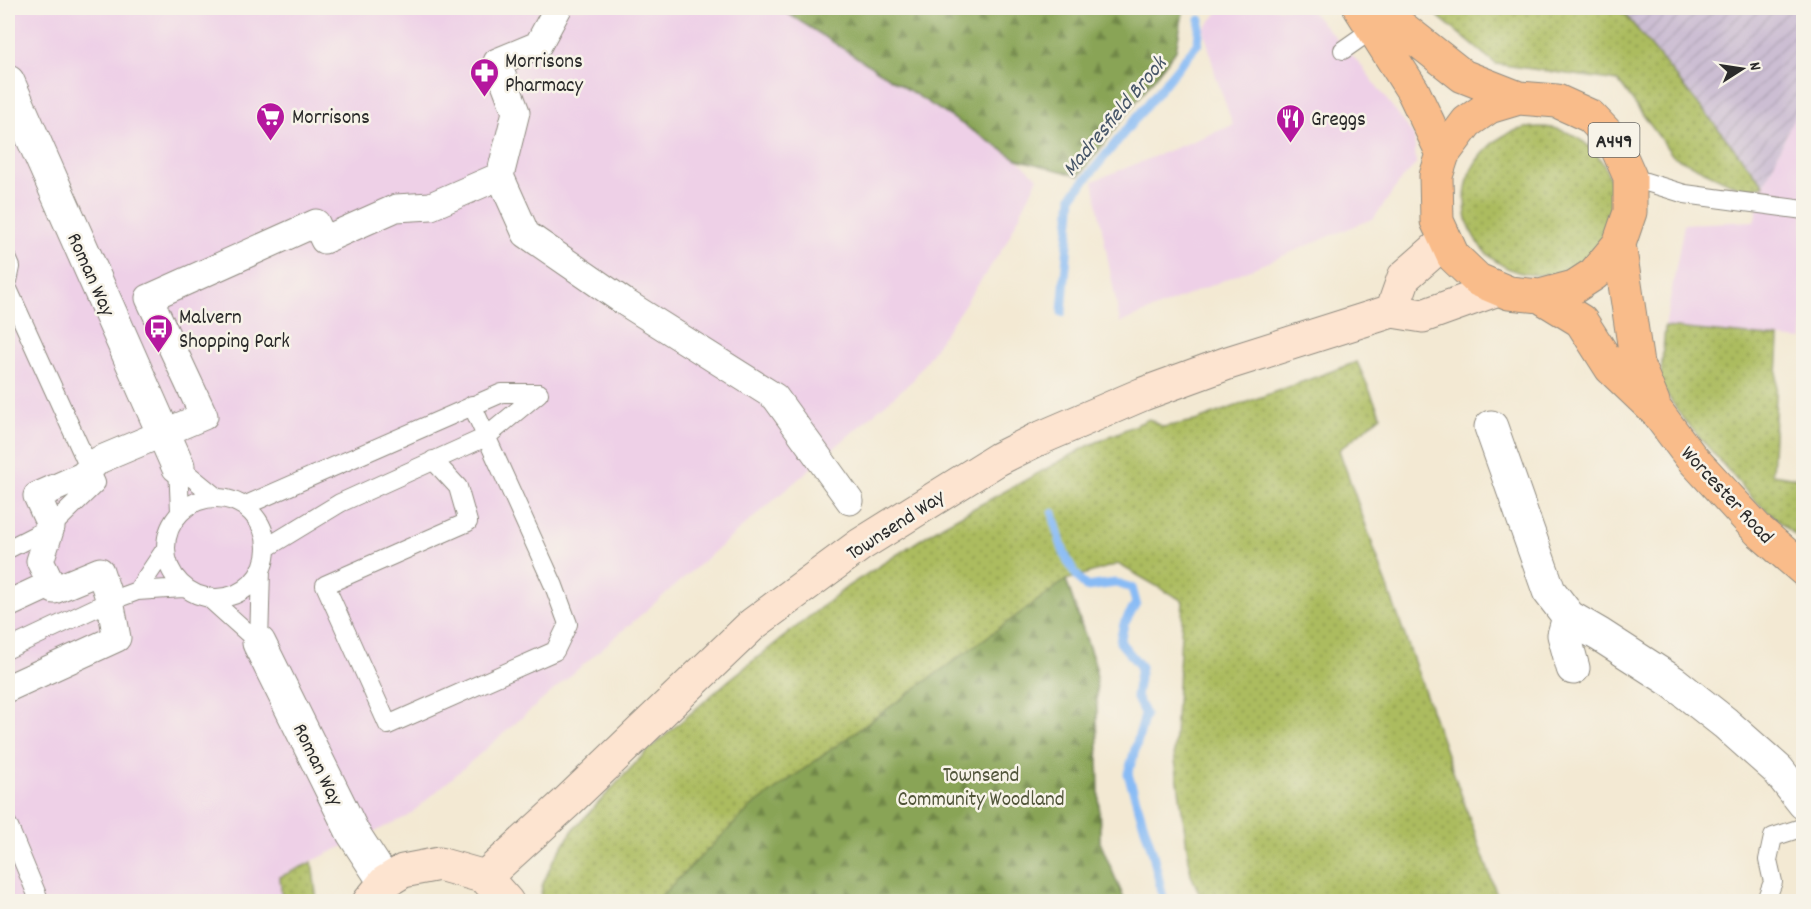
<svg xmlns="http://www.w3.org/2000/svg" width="1811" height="909" font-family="Dekko,sans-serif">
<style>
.built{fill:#eed0e7}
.industrial{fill:url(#industrial-furrows)}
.grass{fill:url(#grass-dots);stroke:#6c7445;stroke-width:1.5}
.forest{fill:url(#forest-firs);stroke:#5a6840;stroke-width:1.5}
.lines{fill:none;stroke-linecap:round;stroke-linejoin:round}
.stream{stroke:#88bbf5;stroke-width:9}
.service-casing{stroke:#8f8a7f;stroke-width:20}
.pedestrian-casing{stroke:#8f8a7f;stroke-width:29}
.minor-casing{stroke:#8f8a7f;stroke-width:35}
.secondary-casing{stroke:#8f8a7f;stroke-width:35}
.trunk-casing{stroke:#8f8a7f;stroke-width:35}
.service{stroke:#fff;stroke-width:18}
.pedestrian{stroke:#fff;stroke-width:27}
.minor{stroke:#fff;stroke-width:33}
.secondary{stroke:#fde4d0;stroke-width:33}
.trunk{stroke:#f9bc8a;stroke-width:33}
.labels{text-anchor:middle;stroke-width:5;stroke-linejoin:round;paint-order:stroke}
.shield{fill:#f7f3e8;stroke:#686764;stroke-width:1.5}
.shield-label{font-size:20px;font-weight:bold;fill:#2b2b2b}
.poi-label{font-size:21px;fill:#2b2b2b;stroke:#f7f3e8;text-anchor:start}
.street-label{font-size:21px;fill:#2b2b2b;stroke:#f7f3e8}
.park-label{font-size:21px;fill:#52563b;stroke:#f7f3e8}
.water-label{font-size:22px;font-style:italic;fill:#475668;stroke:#f7f3e8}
</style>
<defs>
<pattern id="industrial-furrows" width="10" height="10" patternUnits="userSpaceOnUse" patternTransform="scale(1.5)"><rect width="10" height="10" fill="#ccbed3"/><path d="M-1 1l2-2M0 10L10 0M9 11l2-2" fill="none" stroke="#afa3b5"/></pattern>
<pattern id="grass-dots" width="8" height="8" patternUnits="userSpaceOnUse" patternTransform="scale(1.5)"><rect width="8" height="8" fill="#acbc5f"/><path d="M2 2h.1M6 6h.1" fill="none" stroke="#8c994f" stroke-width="1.8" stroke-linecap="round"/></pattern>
<pattern id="forest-firs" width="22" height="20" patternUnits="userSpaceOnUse" patternTransform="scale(1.5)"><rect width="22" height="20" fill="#89a456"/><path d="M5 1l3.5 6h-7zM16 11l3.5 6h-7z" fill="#708647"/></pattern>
</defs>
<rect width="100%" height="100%" fill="#f7f3e8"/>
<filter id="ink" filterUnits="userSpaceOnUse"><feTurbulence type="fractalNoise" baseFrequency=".0167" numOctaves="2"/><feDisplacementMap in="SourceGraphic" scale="12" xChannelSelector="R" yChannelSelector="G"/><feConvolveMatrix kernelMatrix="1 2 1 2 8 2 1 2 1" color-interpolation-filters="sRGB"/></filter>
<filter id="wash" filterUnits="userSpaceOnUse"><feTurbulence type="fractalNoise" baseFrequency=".008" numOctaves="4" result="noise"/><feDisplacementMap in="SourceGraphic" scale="24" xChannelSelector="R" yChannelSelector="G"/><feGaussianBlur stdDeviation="1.35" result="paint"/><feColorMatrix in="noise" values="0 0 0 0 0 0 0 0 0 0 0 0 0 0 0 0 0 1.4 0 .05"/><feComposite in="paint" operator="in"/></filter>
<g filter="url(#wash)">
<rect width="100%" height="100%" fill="#f3e9d3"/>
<path class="built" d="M8,8H779L1017,159L1038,178L1005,245L913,380L408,816L280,876L282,901H8Z
M1222,8H1308L1361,65L1414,136L1416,164L1401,180L1374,218L1120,323L1093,181L1233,125L1216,77L1204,29Z
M1803,97V340L1665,327L1684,224L1754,221L1764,185Z"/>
<path class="industrial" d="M1620,8H1803V97L1764,185Z"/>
<path class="grass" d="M1428,8H1620L1764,185L1744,190L1673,156L1618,81L1496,64Z
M1465 201a74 74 0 1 1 148 0a74 74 0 1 1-148 0Z
M1665,327L1779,338L1772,474L1803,479V542L1753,499L1681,416L1660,384Z
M1357,362L1381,416L1339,450L1499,901H1203L1191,875L1174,753L1183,601L1118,564L1066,580L1096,668L1100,842L1125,901L540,902L542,886L553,861L573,830L645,753L729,680L848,586L943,525L1088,446L1149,419L1163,427L1195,421Z
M312,862L317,901H282L280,877Z"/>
<path class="forest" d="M779,8H1184L1176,50L1079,176L1017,159Z
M1066,580L1096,668L1100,842L1125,901H656L750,808Z"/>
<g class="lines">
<path class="stream" d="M1062,312L1072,196L1198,43L1200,20
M1053,513C1061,546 1063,560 1086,587L1116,583L1132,588L1136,603L1124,624L1120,642L1141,667L1136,696L1145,715L1128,774L1153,854L1164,902"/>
</g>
</g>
<g filter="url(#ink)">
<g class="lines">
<defs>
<path id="service" d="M1343,50L1373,29
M1630,177L1685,194L1804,210
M8,260L11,267L8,281
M8,289L96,483L51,527L8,549
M433,460L458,487L468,522L325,585L388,725L555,651L568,624L554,586L472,405
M178,466L216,497
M178,466L180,511
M166 548a50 50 0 1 1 100 0a50 50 0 1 1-100 0Z
M244,506L502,393H539
M266,548L340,503L486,437L539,393
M137,591L164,551
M208,597L259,643
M259,643L261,569
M8,649L110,601L137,591L183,588
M8,825L40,902
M1763,902L1766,900L1773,882L1768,860L1773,837L1804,827"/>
<path id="pedestrian" d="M558,8L538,45L497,62L516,112L500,176L526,234L626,303L775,397L850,501
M8,604L51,584
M8,688L117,638L110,601L100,571L54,590L40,561L51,527L37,496L82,476L99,460L204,416L149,298L316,223L324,240L396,208L431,206L500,176"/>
<path id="minor" d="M8,82L178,466
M1491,427L1549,591L1569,617L1600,635L1673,682L1725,723L1778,770L1804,803
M1569,617L1564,635L1573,668
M259,643L353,833L385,882"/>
<path id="secondary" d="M1392,311L1404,277L1445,241
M485,877L565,804L753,624L860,545L998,459L1036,440L1143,394L1228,363L1392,311L1423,316L1498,289
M369,902L385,882L403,871L439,864L485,877L507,902"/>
<path id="trunk" d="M1360,8L1413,91L1443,154
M1377,8L1463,76L1519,98L1557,101L1590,116L1614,141L1630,177V212L1619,244L1594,274L1574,287L1540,296L1509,293L1478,280L1453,256L1437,221L1436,176L1443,154L1467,122L1489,107L1519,98
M1619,244L1637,364L1653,402
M1540,296L1581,321L1611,368L1657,412L1690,456L1759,531L1804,570"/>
</defs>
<use href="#service" class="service-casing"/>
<use href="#pedestrian" class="pedestrian-casing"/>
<use href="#minor" class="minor-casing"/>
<use href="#secondary" class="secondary-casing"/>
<use href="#trunk" class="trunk-casing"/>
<use href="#service" class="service"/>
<use href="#pedestrian" class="pedestrian"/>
<use href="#minor" class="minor"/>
<use href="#secondary" class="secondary"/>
<use href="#trunk" class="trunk"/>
</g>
</g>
<defs>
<symbol id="pharmacy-pin" viewBox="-11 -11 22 30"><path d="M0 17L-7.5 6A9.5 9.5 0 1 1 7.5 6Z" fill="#b5179e" stroke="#f7f3e8"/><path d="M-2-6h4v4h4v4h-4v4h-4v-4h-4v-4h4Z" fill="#fff"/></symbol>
<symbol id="supermarket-pin" viewBox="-11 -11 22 30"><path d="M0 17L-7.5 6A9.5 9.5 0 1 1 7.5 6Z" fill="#b5179e" stroke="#f7f3e8"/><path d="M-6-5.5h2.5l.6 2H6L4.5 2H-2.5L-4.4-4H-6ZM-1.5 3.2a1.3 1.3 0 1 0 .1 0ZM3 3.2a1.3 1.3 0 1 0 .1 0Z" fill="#fff"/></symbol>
<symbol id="restaurant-pin" viewBox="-11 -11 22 30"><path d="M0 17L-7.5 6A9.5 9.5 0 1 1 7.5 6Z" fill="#b5179e" stroke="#f7f3e8"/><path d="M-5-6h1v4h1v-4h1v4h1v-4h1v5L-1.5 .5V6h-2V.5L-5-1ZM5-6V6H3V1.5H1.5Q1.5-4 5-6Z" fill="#fff"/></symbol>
<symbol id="bus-pin" viewBox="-11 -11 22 30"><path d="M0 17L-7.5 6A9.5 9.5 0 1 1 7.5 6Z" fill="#b5179e" stroke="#f7f3e8"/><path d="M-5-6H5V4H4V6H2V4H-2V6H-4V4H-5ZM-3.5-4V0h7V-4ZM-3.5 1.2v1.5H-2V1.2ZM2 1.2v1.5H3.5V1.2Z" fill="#fff"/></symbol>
</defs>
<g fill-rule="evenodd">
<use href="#pharmacy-pin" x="468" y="56" width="33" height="45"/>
<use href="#supermarket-pin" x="254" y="100" width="33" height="45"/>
<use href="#restaurant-pin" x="1274" y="102" width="33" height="45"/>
<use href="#bus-pin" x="142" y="312" width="33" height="45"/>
</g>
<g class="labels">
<rect class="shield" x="1588.5" y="123" width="51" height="34" rx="4.5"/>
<g class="shield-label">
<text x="1614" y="147">A449</text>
</g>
<g class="poi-label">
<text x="505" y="67">Morrisons<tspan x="505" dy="24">Pharmacy</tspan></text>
<text x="292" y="123">Morrisons</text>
<text x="1311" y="125">Greggs</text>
<text x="179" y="323">Malvern<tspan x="179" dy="24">Shopping Park</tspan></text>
</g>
<g class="street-label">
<text transform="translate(92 274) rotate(66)" y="7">Roman Way</text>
<text transform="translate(1728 494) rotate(47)" y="7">Worcester Road</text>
<text transform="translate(895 524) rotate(-33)" y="7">Townsend Way</text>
<text transform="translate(319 764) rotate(64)" y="7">Roman Way</text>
</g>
<g class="park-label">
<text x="981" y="781">Townsend<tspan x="981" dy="24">Community Woodland</tspan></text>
</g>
<g class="water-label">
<text transform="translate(1113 115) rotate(-50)" y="8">Madresfield Brook</text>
</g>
</g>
<rect width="1811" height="909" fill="none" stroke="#f7f3e8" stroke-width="30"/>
<g transform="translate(1742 69) rotate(78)" stroke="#f7f3e8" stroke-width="4.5" paint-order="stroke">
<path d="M0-4.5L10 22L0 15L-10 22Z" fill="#2b2b2b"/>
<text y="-9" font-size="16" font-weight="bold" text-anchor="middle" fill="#2b2b2b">N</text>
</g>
</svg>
